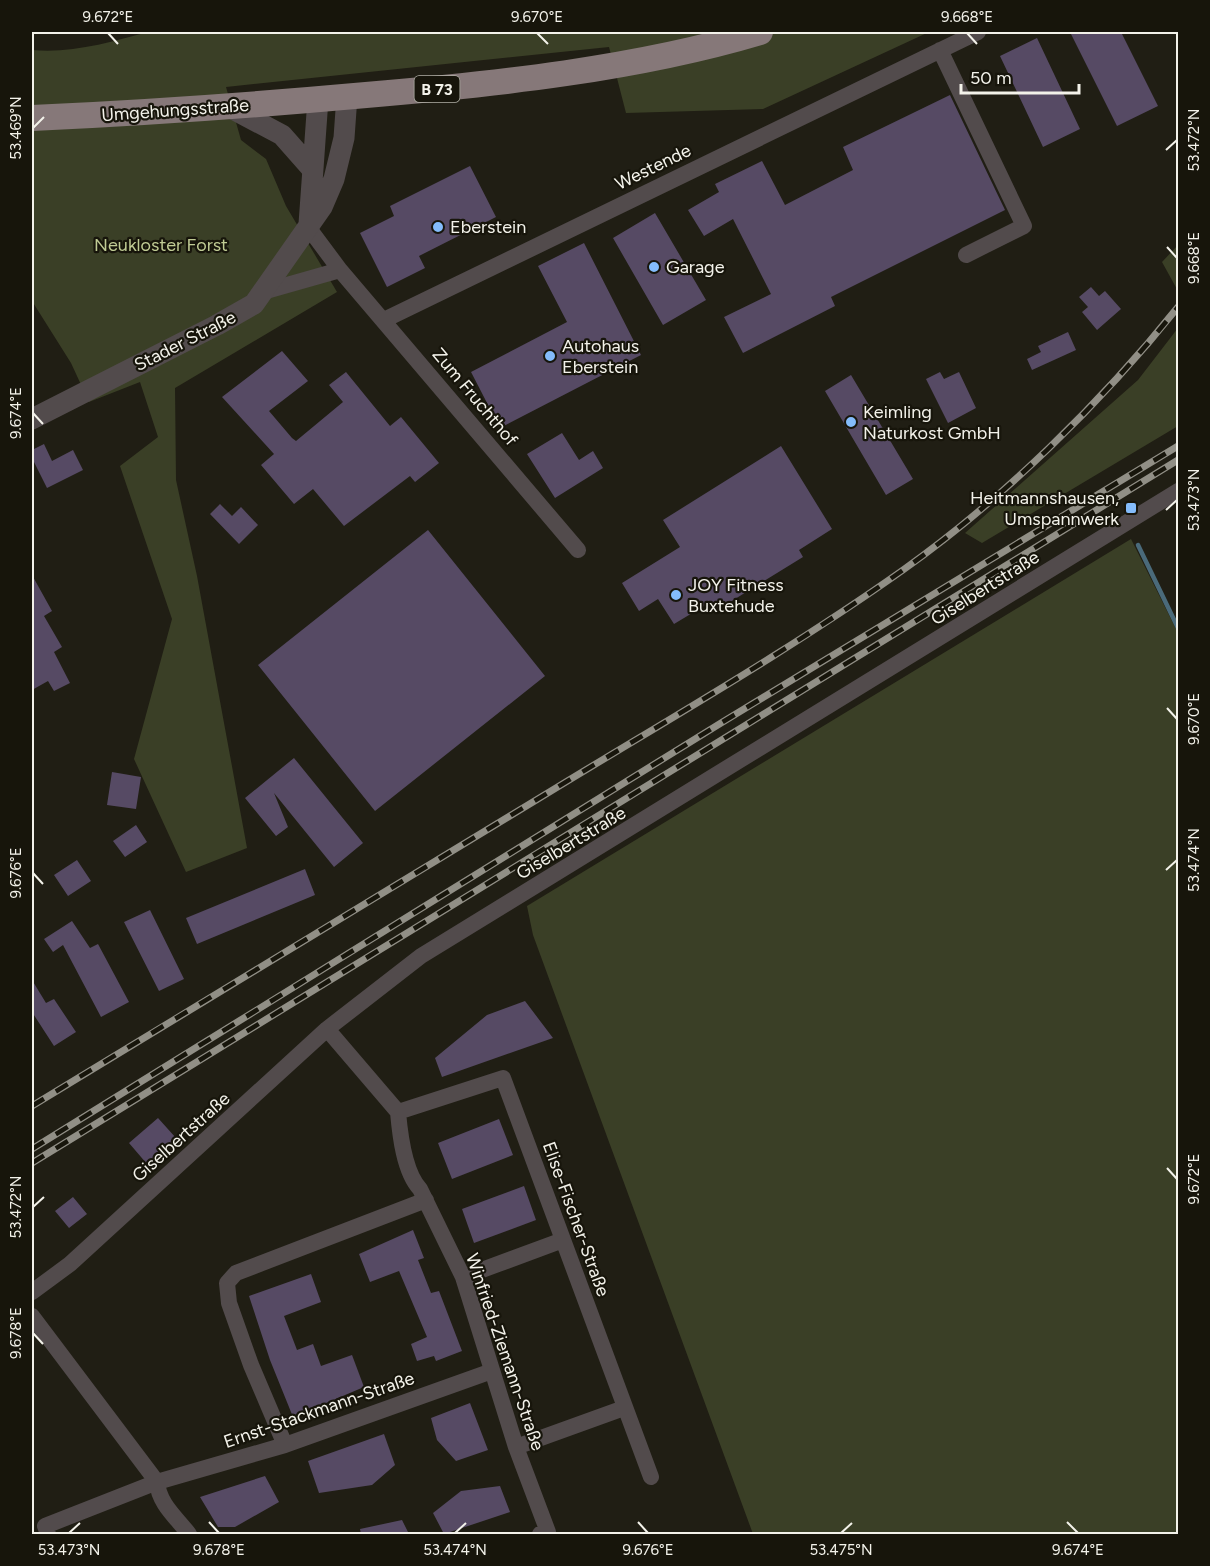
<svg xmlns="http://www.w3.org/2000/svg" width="1210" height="1566" font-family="Figtree,sans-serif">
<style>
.green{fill:#3a3f26}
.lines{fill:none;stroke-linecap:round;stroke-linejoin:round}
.stream{stroke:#4a6a7a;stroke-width:4.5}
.building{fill:#564a64}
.minor{stroke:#524b4c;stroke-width:16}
.tertiary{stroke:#524b4c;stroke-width:21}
.primary{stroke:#867879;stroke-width:26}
.rail-casing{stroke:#918f86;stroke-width:7}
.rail{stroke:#17150b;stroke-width:4.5;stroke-dasharray:14;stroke-linecap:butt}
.ticks{fill:none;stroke:#f3f2ea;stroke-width:2}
.poi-dot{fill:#84bcfb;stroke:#17150b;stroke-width:2}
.labels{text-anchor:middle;stroke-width:4.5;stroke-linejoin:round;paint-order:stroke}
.shield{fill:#17150b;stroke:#b1b0a7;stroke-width:1.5}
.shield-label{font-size:16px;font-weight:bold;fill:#f3f2ea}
.street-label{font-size:18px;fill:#f3f2ea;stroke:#17150b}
.poi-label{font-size:18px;fill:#f3f2ea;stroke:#17150b;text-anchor:start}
.park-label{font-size:18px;fill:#c0cb94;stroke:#17150b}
.neatline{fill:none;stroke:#f3f2ea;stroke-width:2}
.ticks-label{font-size:15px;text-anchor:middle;fill:#f3f2ea}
</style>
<rect width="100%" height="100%" fill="#201e14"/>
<path class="green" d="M148,32H929L763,109L626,113L609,47L226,87L241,140L266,159L286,206L337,292L175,388L176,480L197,576L247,848L186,872L134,759L172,619L120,466L158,437L140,382L89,402L71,363L32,301V50C70,54 111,42 148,32Z
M1178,245V291L1162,262Z
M1178,328V426L982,543L965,533L1138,380Z
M1131,539L1178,633V1534H753L533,935L527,906Z"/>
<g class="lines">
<path class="stream" d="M1138,545L1178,628"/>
</g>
<path class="building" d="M1070,32H1121L1158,106L1117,126Z
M1037,38L1080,129L1043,147L1000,56Z
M950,95L1005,210L831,297L835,306L743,353L724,317L771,294L733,219L704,236L688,210L719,192L715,184L762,161L785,205L853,170L843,147Z
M470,166L496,217L419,256L425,268L387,287L360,233L394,216L390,206Z
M655,213L706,300L663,325L613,238Z
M584,243L641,355L500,428L471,372L567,322L538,266Z
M1091,287L1099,296L1105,291L1121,309L1097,330L1082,312L1088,307L1079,297Z
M1068,332L1076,350L1032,370L1027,359L1041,352L1038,346Z
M282,351L308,381L269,411L292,438L296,441L343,402L329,385L346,372L390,426L401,417L439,463L415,482L410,476L344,526L313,489L294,504L261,465L274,454L222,397Z
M940,372L944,379L959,372L976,408L948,423L926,379Z
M851,375L913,479L886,495L825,391Z
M562,433L579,460L593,451L603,468L555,498L527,454Z
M44,444L52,461L73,450L83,470L47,488L32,458V450Z
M781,446L832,529L799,550L803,557L714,612L709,603L674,624L658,599L639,611L622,583L680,547L663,520Z
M220,504L232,516L241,507L258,525L239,544L210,514Z
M428,530L545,676L375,811L258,665Z
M32,575L52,611L44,616L62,647L54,652L70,683L54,691L48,681L32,690Z
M294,758L363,843L334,867L274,793L288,827L276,836L245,798Z
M112,772L141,777L136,809L107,805Z
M136,825L147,842L125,857L113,841Z
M77,860L91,881L68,896L54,875Z
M305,869L315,895L197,944L186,918Z
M150,910L184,979L159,991L124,922Z
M72,921L90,948L98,944L129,1002L101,1017L63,945L53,952L44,939Z
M32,980L46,1003L54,999L76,1032L54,1046L32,1012Z
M525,1001L553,1038L442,1077L435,1058L487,1015Z
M158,1118L176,1138L147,1164L129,1143Z
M499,1119L513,1155L452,1179L438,1143Z
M524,1186L536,1220L474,1243L462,1209Z
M73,1197L87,1214L69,1228L55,1211Z
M413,1230L424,1258L418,1260L431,1293L439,1291L462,1351L436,1361L434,1356L417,1361L411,1344L427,1337L399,1271L370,1282L359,1254Z
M311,1274L321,1302L284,1316L297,1350L313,1344L321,1366L352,1355L364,1387L293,1417L270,1360L249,1296Z
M470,1403L488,1450L456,1461L437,1440L431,1418Z
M384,1434L395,1465L372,1485L319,1493L308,1461Z
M265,1476L279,1502L235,1527H218L200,1497Z
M500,1486L510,1512L444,1534L433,1513L461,1491Z
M402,1520L409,1534H361L360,1529Z"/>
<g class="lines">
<path class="minor" d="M940,50L1024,226L966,255
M308,227L340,270
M266,291L340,270L578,550
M384,320L978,32
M327,1029L398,1112C400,1135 404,1172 420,1189L463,1277L516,1447L548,1532L540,1534
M398,1112L503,1078L651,1477
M463,1277L563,1240
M32,1292L70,1264L327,1029L421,956L1178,491
M32,1316L157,1482C159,1504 176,1517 189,1534
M285,1445L251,1365L229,1303L227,1283L236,1273L426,1200
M516,1447L624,1408
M48,1534L45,1526L157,1482L285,1445L492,1371"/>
<path class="tertiary" d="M229,107L282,135L312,169
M309,224L318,99
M32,419L217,325L254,304L322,207L334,179L344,138L347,96"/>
<path class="primary" d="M32,118C143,113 255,105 366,95C496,84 636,69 760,32"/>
<defs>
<path id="rail" d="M32,1106C204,1001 378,896 551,791C669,719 790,650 903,570C1003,499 1102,402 1178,307
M32,1149L721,723L1178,446
M32,1163L1178,460"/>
</defs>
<use href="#rail" class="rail-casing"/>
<use href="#rail" class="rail"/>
</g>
<path class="ticks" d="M108,33L118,44M537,33L548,44M967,33L977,44M33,128L44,117M1166,150L1177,140M1167,247L1177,258M33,413L43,424M1166,510L1177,500M1167,708L1177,719M1166,870L1177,860M33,873L43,884M1167,1168L1177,1179M33,1207L44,1197M33,1333L43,1344M209,1522L219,1533M638,1522L648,1533M1067,1522L1078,1533M69,1533L80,1523M455,1533L466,1523M841,1533L852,1523"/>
<g class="poi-dot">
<circle cx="438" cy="227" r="6"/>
<circle cx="654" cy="267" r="6"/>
<circle cx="550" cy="356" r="6"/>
<circle cx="851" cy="422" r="6"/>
<rect x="1125" y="502" width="12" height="12" rx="3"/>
<circle cx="676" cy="595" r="6"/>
</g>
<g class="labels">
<rect class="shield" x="414.5" y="76" width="45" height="26" rx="4.5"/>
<g class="shield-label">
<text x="437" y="95">B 73</text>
</g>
<g class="street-label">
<text transform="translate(175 110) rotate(-4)" y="6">Umgehungsstraße</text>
<text transform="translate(653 167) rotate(-26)" y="6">Westende</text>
<text transform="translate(185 341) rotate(-27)" y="6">Stader Straße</text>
<text transform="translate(475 397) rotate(50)" y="6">Zum Fruchthof</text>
<text transform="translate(985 588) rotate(-32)" y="6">Giselbertstraße</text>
<text transform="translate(571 843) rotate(-31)" y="6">Giselbertstraße</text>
<text transform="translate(181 1137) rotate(-42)" y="6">Giselbertstraße</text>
<text transform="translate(576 1219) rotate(70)" y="6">Elise-Fischer-Straße</text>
<text transform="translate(505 1352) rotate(71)" y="6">Winfried-Ziemann-Straße</text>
<text transform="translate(319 1410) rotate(-19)" y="6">Ernst-Stackmann-Straße</text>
</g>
<g class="poi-label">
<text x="450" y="233">Eberstein</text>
<text x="666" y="273">Garage</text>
<text x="562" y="352">Autohaus<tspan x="562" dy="21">Eberstein</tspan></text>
<text x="863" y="418">Keimling<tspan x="863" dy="21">Naturkost GmbH</tspan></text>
<text x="1119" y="504" text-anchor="end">Heitmannshausen,<tspan x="1119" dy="21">Umspannwerk</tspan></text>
<text x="688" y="591">JOY Fitness<tspan x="688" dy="21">Buxtehude</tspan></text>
</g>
<g class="park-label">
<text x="161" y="251">Neukloster Forst</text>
</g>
</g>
<rect width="1210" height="1566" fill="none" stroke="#17150b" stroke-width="66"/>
<path d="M961 84v9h118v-9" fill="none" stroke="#f3f2ea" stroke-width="3"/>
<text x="970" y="84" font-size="18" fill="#f3f2ea" stroke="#17150b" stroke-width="4.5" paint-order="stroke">50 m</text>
<rect x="33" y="33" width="1144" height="1500" class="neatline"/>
<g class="ticks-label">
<text x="108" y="22">9.672°E</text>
<text x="537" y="22">9.670°E</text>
<text x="967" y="22">9.668°E</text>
<text transform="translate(16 128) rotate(-90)" y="5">53.469°N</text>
<text transform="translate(1194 140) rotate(-90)" y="5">53.472°N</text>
<text transform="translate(1194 258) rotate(-90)" y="5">9.668°E</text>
<text transform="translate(16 413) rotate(-90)" y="5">9.674°E</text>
<text transform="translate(1194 500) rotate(-90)" y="5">53.473°N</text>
<text transform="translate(1194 719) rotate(-90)" y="5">9.670°E</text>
<text transform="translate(1194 860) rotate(-90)" y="5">53.474°N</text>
<text transform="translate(16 873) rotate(-90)" y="5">9.676°E</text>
<text transform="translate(1194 1179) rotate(-90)" y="5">9.672°E</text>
<text transform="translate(16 1207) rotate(-90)" y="5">53.472°N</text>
<text transform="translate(16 1333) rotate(-90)" y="5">9.678°E</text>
<text x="69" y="1555">53.473°N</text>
<text x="219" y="1555">9.678°E</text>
<text x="455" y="1555">53.474°N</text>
<text x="648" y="1555">9.676°E</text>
<text x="841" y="1555">53.475°N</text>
<text x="1078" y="1555">9.674°E</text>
</g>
</svg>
